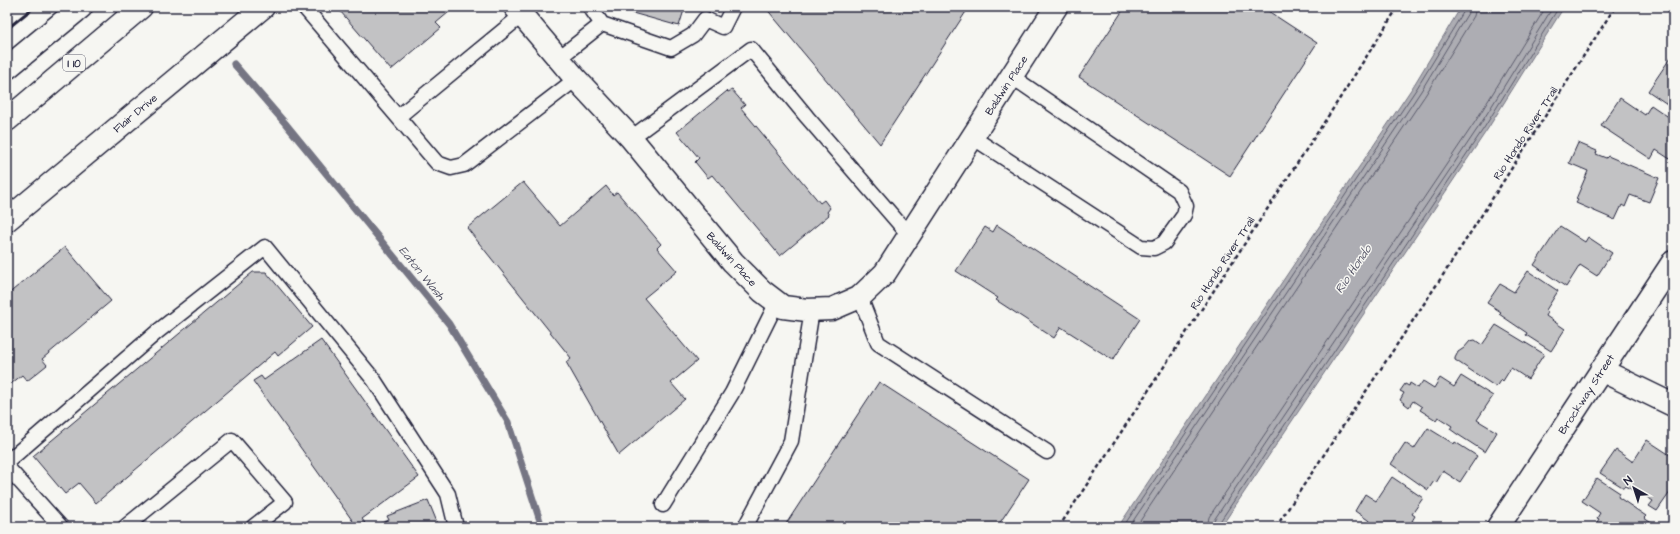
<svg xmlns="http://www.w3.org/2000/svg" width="1680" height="534" font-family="'Architects Daughter',sans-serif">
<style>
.water{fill:#adadb3;stroke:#757583}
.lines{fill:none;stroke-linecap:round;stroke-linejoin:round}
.shore{stroke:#5a5a6b;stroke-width:1}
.stream{stroke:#757583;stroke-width:7}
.building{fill:#c2c2c4;stroke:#22223b}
.service-casing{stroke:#22223b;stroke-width:17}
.minor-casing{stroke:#22223b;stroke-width:25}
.tertiary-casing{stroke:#22223b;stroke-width:25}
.motorway-casing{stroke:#22223b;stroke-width:25}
.path{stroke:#22223b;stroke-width:2.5;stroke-dasharray:4 3;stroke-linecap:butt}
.service{stroke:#f6f6f2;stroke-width:14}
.minor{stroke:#f6f6f2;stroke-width:22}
.tertiary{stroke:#f6f6f2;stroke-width:22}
.motorway{stroke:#f6f6f2;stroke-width:22}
.rail{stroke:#22223b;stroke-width:3}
.labels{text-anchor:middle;stroke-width:3;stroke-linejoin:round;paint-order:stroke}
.shield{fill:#f6f6f2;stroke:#626272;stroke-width:1}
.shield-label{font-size:10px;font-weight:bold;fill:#22223b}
.street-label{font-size:11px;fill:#22223b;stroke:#f6f6f2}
.water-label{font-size:12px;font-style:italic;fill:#535365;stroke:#f6f6f2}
</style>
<rect width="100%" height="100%" fill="#f6f6f2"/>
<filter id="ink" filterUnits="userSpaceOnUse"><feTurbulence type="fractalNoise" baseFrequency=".025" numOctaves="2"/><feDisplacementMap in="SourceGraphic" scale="8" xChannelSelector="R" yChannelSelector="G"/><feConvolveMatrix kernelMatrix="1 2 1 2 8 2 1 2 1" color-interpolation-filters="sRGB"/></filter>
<g filter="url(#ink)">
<path class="water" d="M1461,7H1564L1487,130L1221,527H1118L1414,85Z"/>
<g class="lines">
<path class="shore" d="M1123,527L1417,88L1464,11V7
M1129,527L1421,91L1468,13L1470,7
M1136,527L1426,94L1474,16L1476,7
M1207,527L1209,517L1475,122L1546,7
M1213,527L1214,520L1480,125L1553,7
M1218,527L1219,523L1484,128L1559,7"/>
<path class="stream" d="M234,64L285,123L449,324L508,422L542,527"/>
</g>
<path class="building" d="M344,7H455L436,23L441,28L391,70L340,11Z
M611,7H685L679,26Z
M696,7H720L719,12L714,10L713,12Z
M765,7H969L880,144Z
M1125,7H1262L1317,43L1230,176L1079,77Z
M1673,54V108L1648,91Z
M732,90L745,105L741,108L820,203L824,200L830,208L827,212L829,215L780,256L712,175L708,178L695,162L699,158L677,132L727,91L728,92Z
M1620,98L1645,115L1651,105L1673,120V161L1656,150L1651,159L1601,126Z
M1578,143L1597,151L1596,154L1606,158L1608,156L1659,178L1649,202L1630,195L1625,207L1622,205L1615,220L1576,203L1578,200L1576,199L1588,171L1569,163Z
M523,182L560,226L606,186L613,195L617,192L661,244L657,248L677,271L644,298L697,361L671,383L685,399L619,455L566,362L571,358L467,228Z
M997,225L1140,319L1113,360L1061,327L1054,338L996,300L998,298L956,271L985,227L993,232Z
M1560,226L1585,242L1588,237L1612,253L1597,276L1580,265L1566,287L1534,265Z
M65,247L111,301L42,359L47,365L27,381L22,375L7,387V295Z
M1528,271L1558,291L1546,310L1548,312L1546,316L1565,329L1551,351L1526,335L1527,333L1499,314L1501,312L1487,303L1500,284L1514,292Z
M253,272H266L312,327L278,356L275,352L96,503L79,483L65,494L33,456Z
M1496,325L1544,354L1528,379L1511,368L1503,381L1501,379L1496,387L1455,360V358L1458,352L1464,348L1470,341L1475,340L1482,345Z
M321,340L419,477L362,519L365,523L359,527H357L253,381L261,376L264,380Z
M1461,376L1493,396L1477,420L1497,432L1485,452L1457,434L1450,429L1452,426L1438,417L1436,420L1420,410L1422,407L1413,401L1409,407L1400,400L1404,393L1400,391L1405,384L1409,386L1410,383L1418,388L1423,381L1434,388L1440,378L1454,387Z
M879,382L1029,479L997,527H784Z
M1428,428L1454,444L1455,442L1477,456L1460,482L1443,471L1436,483L1434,481L1428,490L1391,464L1405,443L1414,449Z
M1647,440L1673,457V470L1671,473L1673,475V488L1657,511L1649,506L1653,501L1635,489L1634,491L1626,486L1624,488L1600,473L1616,450L1633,462Z
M1392,477L1423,498L1412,514L1415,516L1412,521L1421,527H1378L1355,511L1365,494L1376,501Z
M1597,478L1620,493L1618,497L1646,516L1644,518L1653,524L1651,527H1594L1599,519L1597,518L1600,513L1582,501Z
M428,500L439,527H371L389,520L387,516Z"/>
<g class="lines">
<defs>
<path id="service" d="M304,7L437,163L451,168L464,165L576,79
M602,24L671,48L693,35L705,19L723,27L733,7
M559,58L602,24L590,7
M398,117L522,15
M972,137L1141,247L1154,248L1164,243L1184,215L1186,206L1179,191L1011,76
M631,138L751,49L807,117L909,235
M860,297L878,343L1047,452
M7,462L157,332L265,247L374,380L448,494L456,527
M7,467L61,527
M663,505L732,393L777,302
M125,527L232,440L285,502L253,527
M745,527L791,441L812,310"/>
<path id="minor" d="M515,7L576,79L631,138L733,262L762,291L783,307L807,310L832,309L860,297L885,273L1056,7
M1601,370L1673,405
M1498,527L1673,262"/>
<path id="tertiary" d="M7,220L263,7"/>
<path id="motorway" d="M7,68L81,7
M7,120L141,7"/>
</defs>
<use href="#service" class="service-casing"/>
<use href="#minor" class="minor-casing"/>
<use href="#tertiary" class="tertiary-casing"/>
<use href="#motorway" class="motorway-casing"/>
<path class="path" d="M1059,527L1340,98L1398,7
M1276,527L1451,263L1615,7"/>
<use href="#service" class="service"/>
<use href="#minor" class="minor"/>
<use href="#tertiary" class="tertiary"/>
<use href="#motorway" class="motorway"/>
<path class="rail" d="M7,29L34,7"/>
</g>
</g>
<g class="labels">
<rect class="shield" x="63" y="55" width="22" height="16" rx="3"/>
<g class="shield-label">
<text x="74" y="67">I 10</text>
</g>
<g class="street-label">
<text transform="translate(1006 85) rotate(-57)" y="4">Baldwin Place</text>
<text transform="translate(135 113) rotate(-40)" y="4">Flair Drive</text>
<text transform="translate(1525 133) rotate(-57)" y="4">Rio Hondo River Trail</text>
<text transform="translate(732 259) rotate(48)" y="4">Baldwin Place</text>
<text transform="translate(1222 263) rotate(-57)" y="4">Rio Hondo River Trail</text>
<text transform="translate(1586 394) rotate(-57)" y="4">Brockway Street</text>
</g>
<g class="water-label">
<text transform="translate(1353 269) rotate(-56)" y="4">Rio Hondo</text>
<text transform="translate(422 273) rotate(51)" y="4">Eaton Wash</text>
</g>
</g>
<rect width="1680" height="534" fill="none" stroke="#f6f6f2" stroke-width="24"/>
<rect x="12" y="12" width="1656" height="510" fill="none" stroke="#22223b" stroke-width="1.5" filter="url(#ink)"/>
<g transform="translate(1634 488) rotate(321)" stroke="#f6f6f2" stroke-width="3" paint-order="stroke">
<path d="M0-3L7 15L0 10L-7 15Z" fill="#22223b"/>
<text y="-6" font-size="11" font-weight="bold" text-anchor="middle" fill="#22223b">N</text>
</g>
</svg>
